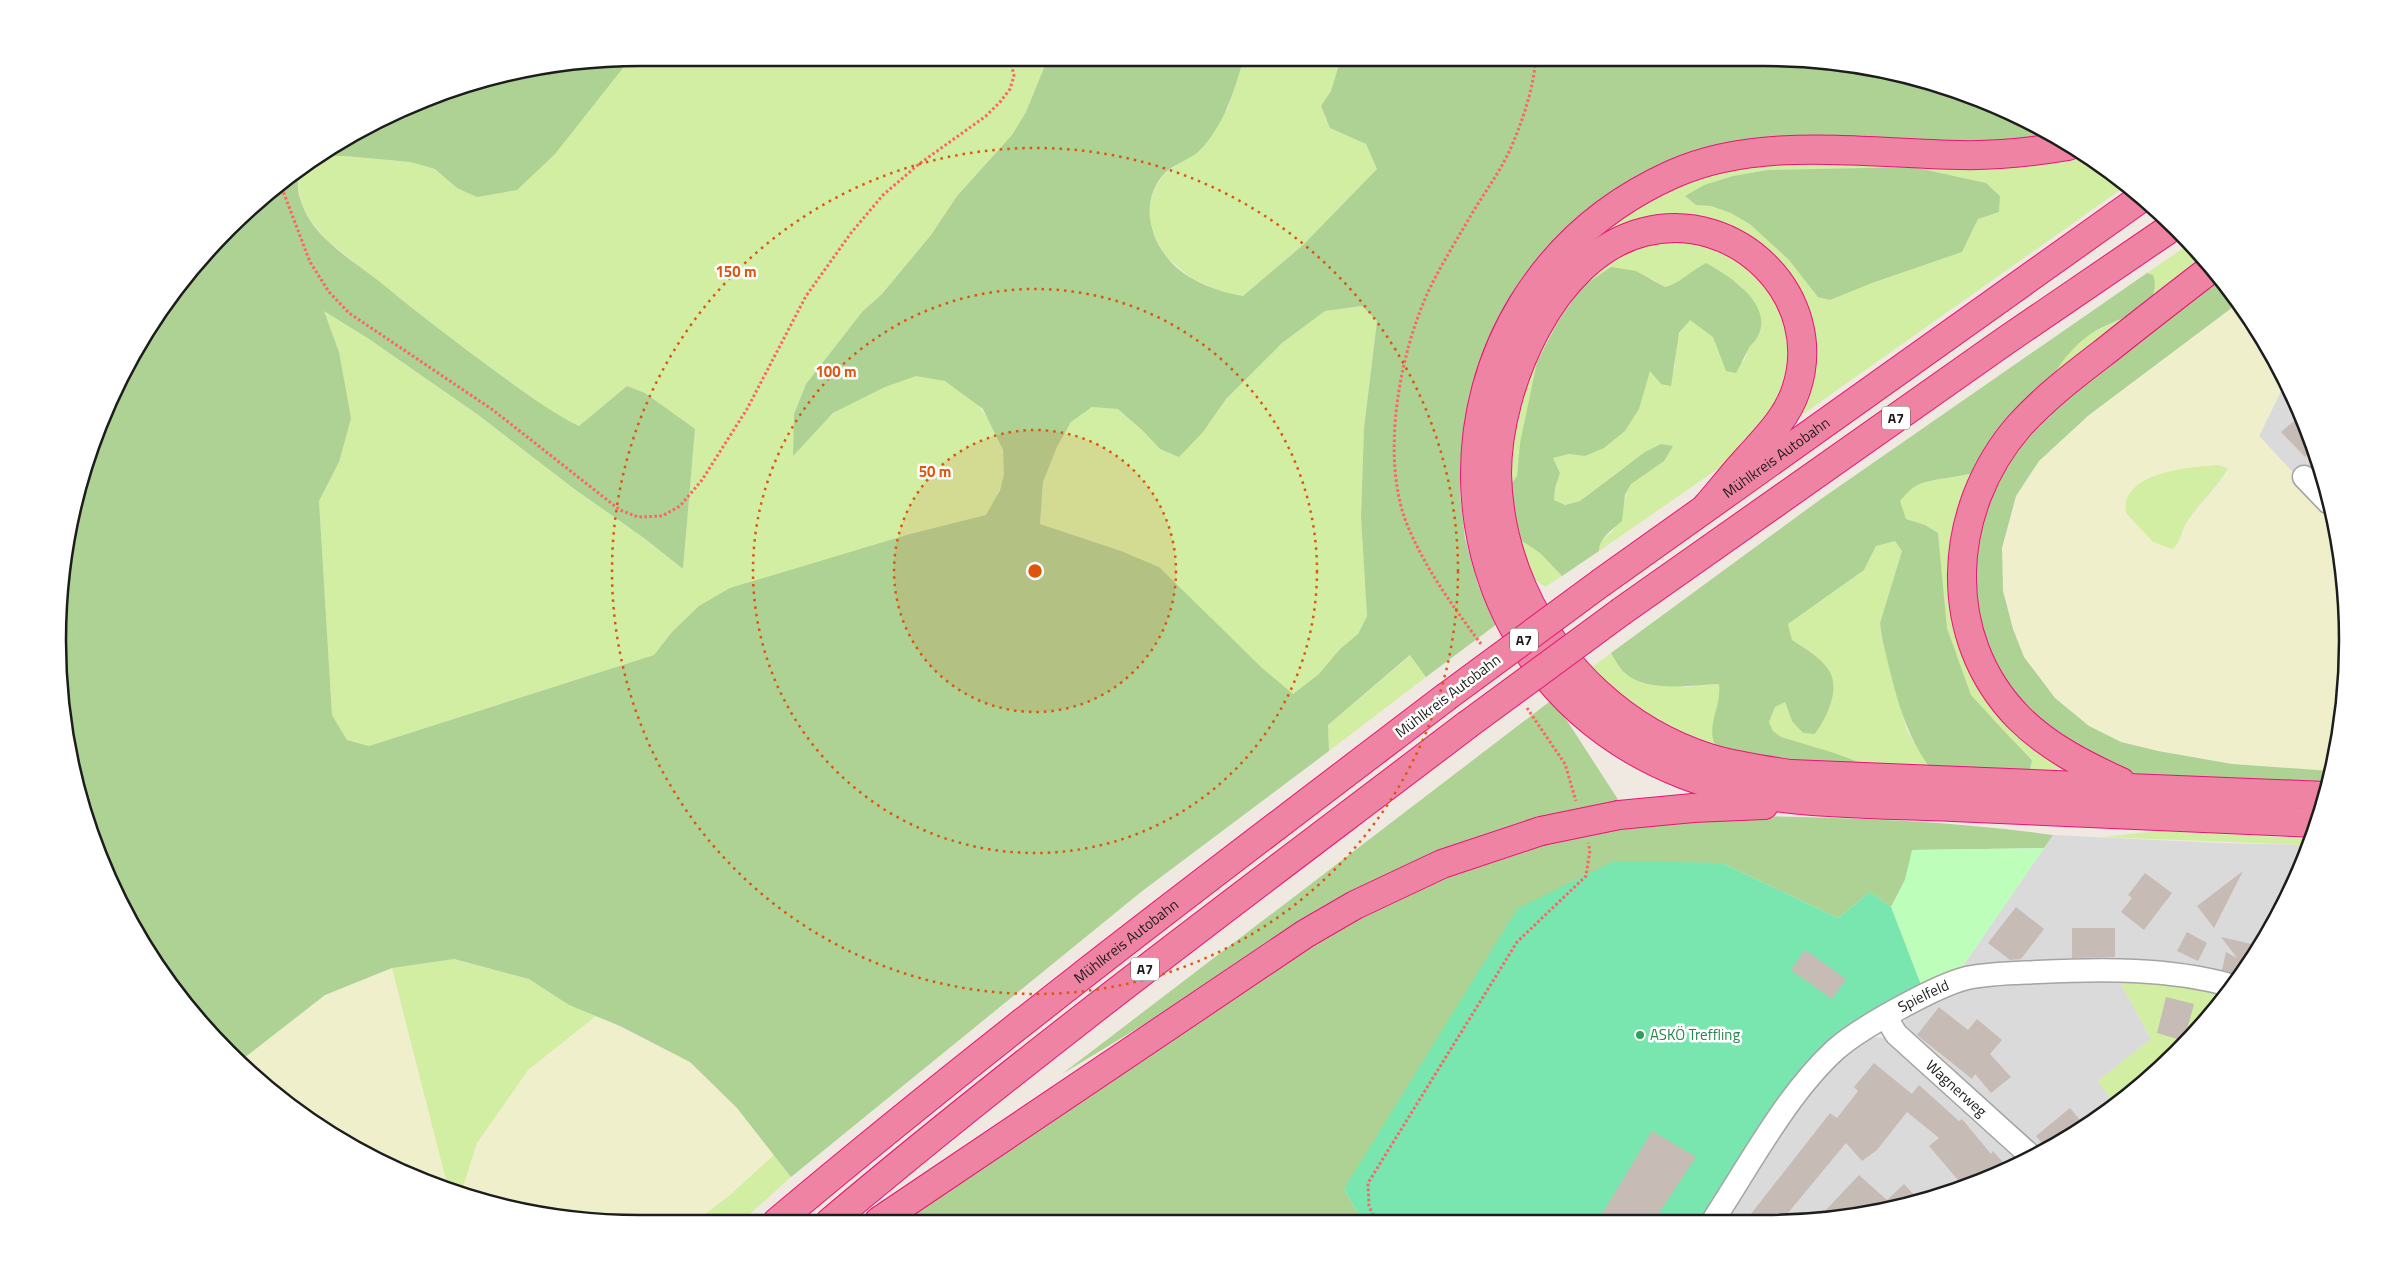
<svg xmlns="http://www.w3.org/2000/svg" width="2405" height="1281" font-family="'Titillium Web',sans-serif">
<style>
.residential{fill:#dbdada}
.farmland{fill:#f0efcc;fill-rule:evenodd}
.grass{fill:#d1eea3;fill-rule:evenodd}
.forest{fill:#add293;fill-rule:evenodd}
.park{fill:#bdfebb}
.pitch{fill:#79e5af}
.building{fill:#c7bbb5}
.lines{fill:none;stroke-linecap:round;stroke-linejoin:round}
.minor-casing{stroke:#a4a4a4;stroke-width:25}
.highway-casing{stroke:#e71575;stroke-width:30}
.path{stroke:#ff6465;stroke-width:3;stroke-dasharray:2.5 2.5;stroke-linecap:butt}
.minor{stroke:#fff;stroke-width:22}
.highway{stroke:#ee83a3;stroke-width:28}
.highway-bridge-casing{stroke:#e71575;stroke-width:30;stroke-linecap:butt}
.highway-bridge{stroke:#ee83a3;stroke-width:28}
.ring{fill:none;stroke:#de560d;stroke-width:2.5;stroke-dasharray:2.5 5}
.leisure-dot{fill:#2e9e5b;stroke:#fff;stroke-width:2}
.labels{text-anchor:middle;stroke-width:5;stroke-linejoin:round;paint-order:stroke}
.shield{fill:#fff;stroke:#616161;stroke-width:1}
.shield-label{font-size:14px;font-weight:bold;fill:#1d1d1d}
.street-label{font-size:15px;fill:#1d1d1d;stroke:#fff}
.leisure-label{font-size:15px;fill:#27864d;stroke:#fff;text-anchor:start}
.rim{fill:none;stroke:#1d1d1d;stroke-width:2.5}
.centre{fill:#de560d;stroke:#fff;stroke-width:2.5}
.ring-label{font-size:15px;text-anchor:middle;font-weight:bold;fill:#de560d;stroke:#fff;stroke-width:5;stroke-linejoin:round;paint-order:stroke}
</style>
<rect width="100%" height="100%" fill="#efe9e2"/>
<path class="residential" d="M2285,383L2317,453L2326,492L2293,474L2259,436Z
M2053,835L2219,843L2308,845L2287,899L2234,979L1956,976Z
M2119,980L2151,1039L2098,1081L2114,1103L2089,1125L2038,1152L1903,1025L1907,1016L1920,1006L1970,985Z
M1873,1037L1885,1038L1894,1043L2021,1161L1987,1179L1841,1218L1723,1219L1794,1112L1832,1066L1861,1042Z"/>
<path class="farmland" d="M2237,304L2270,349L2285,383L2259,436L2331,513L2343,565L2346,679L2331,771L2232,764L2158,751L2121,742L2089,726L2055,698L2024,657L2013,629L2003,591L2002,548L2016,496L2039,461L2089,415ZM2192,467L2228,469L2219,485L2187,522L2178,545Z
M392,968L448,1188L382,1163L286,1103L239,1062L325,995Z
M596,1016L690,1062L737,1108L774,1155L730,1195L695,1222H603L490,1204L461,1193L477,1143L528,1070Z"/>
<path class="grass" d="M641,58H1048L1026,112L1012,135L957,196L931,235L882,294L862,312L806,384L794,414L793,456C806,442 818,425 833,414C845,404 901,377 916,376C962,372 1009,430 1004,473C1002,488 993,502 986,516L910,534L672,632L654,655L369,746L347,740L332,715L319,501L339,462V352L323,310L369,339L477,414L573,488L644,538L683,569L695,430L645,393L627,386L579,426L551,412L430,323L328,241L311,222L301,202L297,179L301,169L309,163L324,156H345L410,162L435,169L457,188L608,84L630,59Z
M1244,58H1341L1331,91L1321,106L1330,128L1366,144L1377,169L1303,245L1243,296L1219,291L1191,278L1165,256L1152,231L1147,209L1155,188L1163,175L1178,164L1228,109Z
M2080,154L2120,178L2127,185L1789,424C1812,380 1816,332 1791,287C1770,252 1737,227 1697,221C1649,213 1605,232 1569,264C1563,270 1558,278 1553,285C1515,338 1488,408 1489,473C1490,521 1502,564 1523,607L1515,611C1475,536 1470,443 1502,364C1553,238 1659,158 1798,158C1893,158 1986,173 2080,154ZM1913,167L1986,183L2000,196L1999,211L1978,219L1962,252L1872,283L1830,300L1818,296L1789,260L1751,225L1731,213L1711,206L1696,205L1685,196L1704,185L1733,176L1768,170Z
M1698,237L1759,269L1791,326L1789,387L1735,457L1599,551C1599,539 1608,537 1614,529C1623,516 1623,498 1631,484L1626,466L1580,501L1564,505L1554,500L1555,488L1560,473L1553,458L1569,454L1585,456L1604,448L1625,431L1639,409L1650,370L1661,383L1675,368C1675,345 1675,337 1690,319L1713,337L1726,371L1744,361L1748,349L1759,335L1742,287L1706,263C1690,271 1681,283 1665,287L1651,278L1520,443L1517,476L1505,493L1510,421L1554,312L1615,250Z
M2189,244L2207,262L2048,387L2055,370L2071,350L2093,332L2135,313L2153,275L2147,273Z
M1362,306L1377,321L1364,428L1361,517L1367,616L1358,634L1340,649L1319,674L1292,695L1121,551L1040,524L1043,482L1057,447L1071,422L1092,407L1118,409L1142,430L1160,449L1203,432L1226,399L1258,365L1282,343L1325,311Z
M2217,465L2228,468C2217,488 2199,503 2187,522C2181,531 2181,543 2172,549L2153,542L2126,513C2126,508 2125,502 2127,498C2139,471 2191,467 2217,465Z
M1977,472L1953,561L2099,780L2029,774L2032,759L2004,731L1971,695L1947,628L1938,533L1925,525L1906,519L1899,501C1904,497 1909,490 1914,487C1928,478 1958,478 1977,472Z
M1516,537L1540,553L1562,576L1545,587L1523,571Z
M1895,540L1902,551L1880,623L1882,638L1907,731L1933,772L1880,770L1781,737L1773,731L1769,722L1775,707L1785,702L1792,721L1803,733L1816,734C1820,722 1832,702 1833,689C1836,666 1808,651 1792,640L1788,624L1864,570L1876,546Z
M1611,653L1625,673L1687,687L1719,684L1721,697L1716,709L1717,750L1653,725L1588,670Z
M1411,655L1426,677L1329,751L1328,725Z
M2158,831L2296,838L2310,839L2308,845L2102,837Z
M453,959L529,979L569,1005L596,1016L528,1070L477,1143L461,1193L448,1188L392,968Z
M2151,979L2225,992L2203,1025L2114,1103L2098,1081L2151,1039L2119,980Z
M774,1155L791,1177L741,1222H695L730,1195Z"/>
<path class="forest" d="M1048,58H1244C1236,83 1230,107 1216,129C1211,137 1204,147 1197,153C1186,161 1170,166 1162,176C1134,211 1157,260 1193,279C1209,288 1225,293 1243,296L1303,245L1377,169L1366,144L1330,128L1321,106L1331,91L1341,58L1802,59L1916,77L2023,118L2054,137L2014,142L1692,154L1645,176L1591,210L1512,300L1489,344L1472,395L1462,444L1460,495L1465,538L1478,585L1497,624L1426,677L1410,655L1328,725L1329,751L1141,892L791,1177L737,1108L690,1062L620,1026L569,1005L529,979L454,959L392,968L325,995L239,1062L228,1053L156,965L117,898L77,791L59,679V602L77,490L102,417L156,317L202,256L285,178L307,164C289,178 301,206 311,222C328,246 357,264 380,282C416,312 453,340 491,368C520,389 547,410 579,426L627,386L645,393L695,429L683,569L644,538L573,488L477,414L369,339L324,311L339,352L351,418L339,462L319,501L332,715L347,740L369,746L654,655L672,632L699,606L730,588L910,534L986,515L1000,490L1004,474L1003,450L983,409L945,381L916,376L885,387L833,413L793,456L794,414L806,384L862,312L882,294L931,235L957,196L1012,135L1026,112ZM1362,306L1377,321L1364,428L1361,517L1367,616L1358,634L1340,649L1319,674L1293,694L1262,668L1159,567L1121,551L1040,524L1043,482L1057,447L1071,422L1092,407L1118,409L1142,430L1160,449L1179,457L1203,432L1226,399L1282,343L1325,311Z
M630,59L555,154L517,190L477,197L457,188L435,169L410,162L345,156H324L309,163C372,120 452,82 528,69C561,63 596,62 630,59Z
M1913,167L1986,183L2000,196L1999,212L1978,219L1962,252L1872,283L1830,300L1818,297L1789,260L1751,225L1731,213L1711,206L1696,205L1685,196L1704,185L1733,176L1768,170Z
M1706,263C1728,275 1774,304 1758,336C1756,341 1751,344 1749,348C1744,356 1741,365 1736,373L1726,371L1713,337L1690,320L1679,333L1671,386L1661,384L1650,371L1639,409L1625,431L1604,448L1585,456L1569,454L1553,458L1560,473L1555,488L1554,500L1565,505L1580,501L1645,452L1661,444L1673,446L1664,461L1631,484L1625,495L1622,521C1613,529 1599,538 1599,551L1562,576L1540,553L1516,537L1505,493L1517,476L1520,443L1537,362L1559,320L1583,286L1611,267L1636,271L1665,287C1681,283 1690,271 1706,263Z
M2147,273L2153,275C2165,311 2114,318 2092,333C2072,347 2058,364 2048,387L1977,472C1958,478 1928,478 1914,487C1909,490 1904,497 1900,501L1906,519L1925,525L1938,533L1947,628L1971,695L2004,731L2032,760L2029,774L1933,772C1902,731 1894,687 1882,638L1880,623L1902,551L1895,541L1876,546L1864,570L1788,624L1792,640C1804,648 1820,657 1828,669C1842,688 1826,718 1815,734L1803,733L1792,721L1785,702L1775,707L1769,722L1773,731L1781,737L1834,753L1880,770L1833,768L1717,750C1704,725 1722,709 1719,684C1692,685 1647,693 1625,673C1619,668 1615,659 1611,653L1821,499Z
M2218,277L2237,304L2089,415L2039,461L2016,496L2002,548L2003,591L2013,629L2024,657L2055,698L2089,726L2121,742L2158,751L2232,764L2331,771L2328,789L2164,779L2123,771L2038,723L2000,675L1975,614L1973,544L1990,489L2037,422Z
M1553,699L1619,801L1498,831L1383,880L1062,1074Z
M1758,816C1857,818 1955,821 2053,835L2044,848L1913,850L1905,880L1891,907L1870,892L1838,918L1722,863L1344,1189L1362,1220L905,1221L1265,971L1355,916L1486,858L1629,824Z"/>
<path class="park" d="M2044,848L1956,976L1923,990L1891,907L1905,880L1912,850Z"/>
<path class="pitch" d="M1614,861L1722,863L1838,918L1870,892L1891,907L1923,990L1874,1013L1704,1219L1362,1220L1344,1189L1517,909Z"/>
<path class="building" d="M2300,416L2314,448L2305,457L2281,432Z
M2243,871L2214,928L2197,906Z
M2145,873L2172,893L2144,930L2121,912L2132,898L2128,895Z
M2016,907L2044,929L2021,959L2010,960L1988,943Z
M2072,928H2115V957L2072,958Z
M2187,932L2207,943L2198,961L2177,951Z
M2221,937L2256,945L2237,974L2222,970L2226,952L2237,958Z
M1805,950L1846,979L1832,999L1791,970Z
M2166,997L2194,1004L2184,1041L2157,1033Z
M1939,1007L1968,1030L1977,1019L2002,1040L1990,1054L2011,1077L1991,1093L1975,1074L1972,1079L1917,1035Z
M1874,1063L1912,1094L1919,1085L1959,1121L1962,1119L1991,1154L1993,1151L2008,1168L1987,1179L1963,1186L1929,1146L1939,1138L1907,1112L1877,1150L1862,1161L1846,1143L1783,1219H1747L1830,1113L1837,1118L1858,1091L1854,1087Z
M2070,1108L2086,1127L2046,1148L2036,1136Z
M1652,1131L1696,1157L1655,1219H1599Z
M1859,1175L1887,1200L1904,1184L1917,1198L1834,1218L1826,1210Z"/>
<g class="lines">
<defs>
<g id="minor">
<path d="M2304,477L2328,502"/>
<path id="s1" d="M1886,1017L1896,1034L2031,1156"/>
<path id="s2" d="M1714,1219C1750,1164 1787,1094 1835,1050C1858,1029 1937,985 1967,978C1990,973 2014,973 2038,972C2102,969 2168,968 2230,985"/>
</g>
<g id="highway">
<path d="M2068,146C2032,152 1996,156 1960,155C1867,154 1760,135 1673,174C1405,294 1409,668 1685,775C1769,807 1864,803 1953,807C2074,812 2195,817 2316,823"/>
<path d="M1707,506C1721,490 1734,473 1749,457C1768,436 1787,417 1796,390C1827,298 1737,208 1644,232C1552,255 1497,387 1497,474C1498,513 1507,553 1523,589C1558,668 1626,732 1709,758C1736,766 1763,770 1791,774L2326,796"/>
<path id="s3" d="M1602,582L2141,198"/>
<path d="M1622,611L2005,341L2172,227"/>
<path d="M2121,782C2084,765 2048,747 2019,718C1939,637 1947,509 2019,426C2045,397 2077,373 2107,350C2142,322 2177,295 2212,268"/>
<path d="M1619,815L1693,808L1764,805"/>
<path d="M879,1221L1305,934L1355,905L1442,864L1541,831"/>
<path id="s4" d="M777,1222C994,1039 1220,869 1446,697"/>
<path d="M830,1222C1036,1048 1253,888 1467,725"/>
</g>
</defs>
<use href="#minor" class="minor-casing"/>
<use href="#highway" class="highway-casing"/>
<path class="path" d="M280,183L310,262L329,292L349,313L493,410L620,510L638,517L662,516L680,506L702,480L747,409L806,296L851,233L883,195L919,164L986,116L1000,102L1010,89L1014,76L1010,58
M1481,644C1454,608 1427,571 1409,529C1379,462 1399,354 1429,290C1441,265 1456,241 1470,217C1482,196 1498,175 1509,152C1522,123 1533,91 1536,58
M1527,708L1565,764L1576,801
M1375,1220L1369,1206L1368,1183L1517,942L1586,876L1590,850L1588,843"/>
<use href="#minor" class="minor"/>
<use href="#highway" class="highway"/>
<defs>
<path id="highway-bridge" d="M1446,697L1602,582
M1467,725L1622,611
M1541,831L1619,815"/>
</defs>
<use href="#highway-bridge" class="highway-bridge-casing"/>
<use href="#highway-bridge" class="highway-bridge"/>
</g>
<circle cx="1035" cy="571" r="141" fill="#de560d" fill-opacity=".12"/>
<g class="ring">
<circle cx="1035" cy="571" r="141"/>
<circle cx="1035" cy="571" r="282"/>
<circle cx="1035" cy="571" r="423"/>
</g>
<circle class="leisure-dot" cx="1640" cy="1035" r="5"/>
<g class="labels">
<g class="shield">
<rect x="1882" y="406.5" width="28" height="23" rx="4"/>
<rect x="1510" y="628.5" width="28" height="23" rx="4"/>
<rect x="1131" y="957.5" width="28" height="23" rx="4"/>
</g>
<g class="shield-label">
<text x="1896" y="423">A7</text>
<text x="1524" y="645">A7</text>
<text x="1145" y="974">A7</text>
</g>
<g class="street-label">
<text dy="5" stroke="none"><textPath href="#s3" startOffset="214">Mühlkreis Autobahn</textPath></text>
<text transform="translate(1448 696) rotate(-37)" y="5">Mühlkreis Autobahn</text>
<text dy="5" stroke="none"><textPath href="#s4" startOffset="448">Mühlkreis Autobahn</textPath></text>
<text dy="5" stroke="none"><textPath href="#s2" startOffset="312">Spielfeld</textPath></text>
<text dy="5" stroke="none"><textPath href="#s1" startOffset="101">Wagnerweg</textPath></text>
</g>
<g class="leisure-label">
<text x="1650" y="1040">ASKÖ Treffling</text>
</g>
</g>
<path d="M0 0H2405V1281H0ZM640 66H1765A574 574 0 0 1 2339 640V641A574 574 0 0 1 1765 1215H640A574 574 0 0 1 66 641V640A574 574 0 0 1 640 66Z" fill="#fff" fill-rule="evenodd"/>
<path class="rim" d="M640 66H1765A574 574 0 0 1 2339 640V641A574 574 0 0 1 1765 1215H640A574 574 0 0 1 66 641V640A574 574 0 0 1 640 66Z"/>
<circle cx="1035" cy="571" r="8" class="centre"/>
<g class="ring-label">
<text x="736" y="277">150 m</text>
<text x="836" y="377">100 m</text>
<text x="935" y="477">50 m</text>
</g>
</svg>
